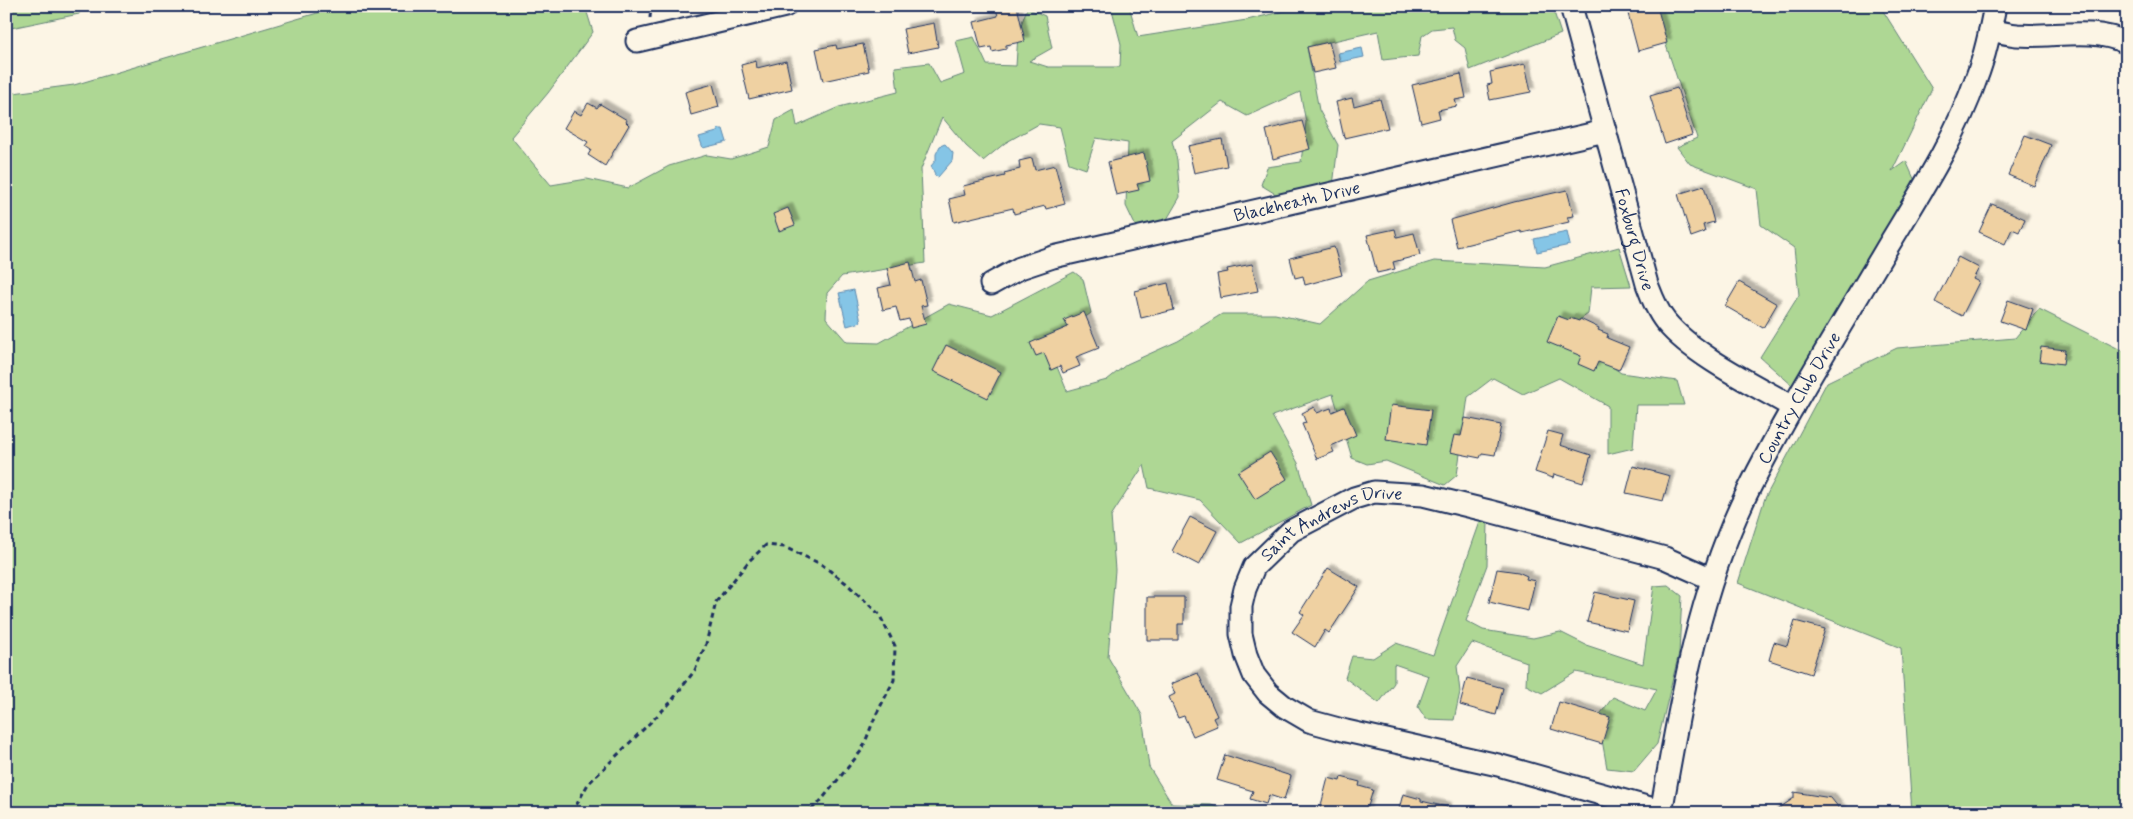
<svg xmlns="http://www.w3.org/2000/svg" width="2133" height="819" font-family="Mynerve,sans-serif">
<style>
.green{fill:#aed794;stroke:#648379}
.water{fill:#85c5e6;stroke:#5b89b0}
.building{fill:#efd1a2;stroke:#1b2f5e;filter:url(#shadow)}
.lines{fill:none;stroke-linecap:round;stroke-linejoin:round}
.minor-casing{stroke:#1b2f5e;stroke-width:25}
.path{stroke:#1b2f5e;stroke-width:3;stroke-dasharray:5 4;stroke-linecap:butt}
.minor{stroke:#fcf5e5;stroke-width:21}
.labels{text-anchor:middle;stroke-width:4;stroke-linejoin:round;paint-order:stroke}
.street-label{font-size:18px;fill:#1b2f5e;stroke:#fcf5e5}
</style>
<defs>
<filter id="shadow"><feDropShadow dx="4.5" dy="-4.5" stdDeviation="1" flood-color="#0004"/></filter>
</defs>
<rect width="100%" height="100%" fill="#fcf5e5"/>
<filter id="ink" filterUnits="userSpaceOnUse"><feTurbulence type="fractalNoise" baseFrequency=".02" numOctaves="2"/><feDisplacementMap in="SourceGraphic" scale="10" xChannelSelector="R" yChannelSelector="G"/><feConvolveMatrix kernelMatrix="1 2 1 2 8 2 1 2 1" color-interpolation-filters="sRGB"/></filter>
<g filter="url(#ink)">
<path class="green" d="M6,6H83L79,14L6,29Z
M341,6H585L593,32L548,93L511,137L551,185L587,179L628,188L669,166L707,155L731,159L769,147L776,120L794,110L797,126L839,107L898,92L895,67L929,63L940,83L965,74L956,41L974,37L987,65L1016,66L1018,34L1027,8L1045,16L1052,48L1029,61L1048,67H1120L1121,44L1111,6H1129L1138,37L1247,20L1305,6H1552L1561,34L1470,70L1465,48L1455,40L1452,27L1432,29L1422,36L1418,56L1383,60L1378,31L1307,47L1319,110L1338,145L1333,186L1282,198L1261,185L1267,167L1301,162L1306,122L1300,92L1247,116L1222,102L1172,141L1177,160L1180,197L1163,226L1137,229L1126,206L1128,143L1096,138L1086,169L1069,163L1060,127L1039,124L1005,143L983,161L966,146L942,117L921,169L925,263L842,276L827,293L826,318L847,342L879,343L949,304L992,315L1074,272L1083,279L1091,313L1048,345L1067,391L1107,380L1127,364L1178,341L1222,314H1275L1320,324L1368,281L1434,261L1545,267L1619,247L1631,286L1591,287L1588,314L1563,332L1621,373L1677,381L1684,405H1636L1633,448L1608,454V406L1559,378L1523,394L1493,378L1468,397L1457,475L1445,485L1386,461L1367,464L1352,458L1333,394L1272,416L1298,463L1311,505L1241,543L1200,500L1149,488L1144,465L1111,516L1115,570L1108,657L1142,715L1149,767L1172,804L1211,805L1233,813H6V94L74,85Z
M1653,6H1844L1846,8L1880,6L1932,89L1892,171L1906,161L1915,181L1838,307L1815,354L1793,386L1760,357L1799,295L1794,248L1761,225L1757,189L1690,164L1677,147L1697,138Z
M2039,309L2127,353V813H1912L1901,648L1738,583L1765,498L1827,382L1897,348L2015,338Z
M1480,522H1488L1487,565L1466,621L1483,630L1533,638L1560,632L1586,645L1643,664L1654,586L1668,585L1682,596L1679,653L1657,744L1634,771L1607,768L1598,717L1613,697L1645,711L1657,689L1576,672L1542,693L1526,685L1527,662L1472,643L1457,666L1460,692L1454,720L1426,719L1418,707L1429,676L1394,664V683L1379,703L1345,678L1352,656L1373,658L1396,643L1433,655Z"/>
<path class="water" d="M1362,48L1364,57L1340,62L1338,53Z
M718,129H723L727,142L703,148L699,137L717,132Z
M945,144L953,153L952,161L938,177L934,175L935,174L931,166L936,160V154L940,146Z
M1567,232L1570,245L1537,252L1534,239Z
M854,290L861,322L847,326L839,293Z"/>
<path class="building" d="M1005,6H1017L1025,41L1006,45V49L992,52L991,47L981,49L974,22L998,16L996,8Z
M1626,6H1657L1667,43L1638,51Z
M934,23L938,47L908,53L903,29Z
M1329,42L1336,68L1313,73L1307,47Z
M863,44L869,71L823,81L816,49L836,45L837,49Z
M756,61L757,68L786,61L792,89L749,99L741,65Z
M1525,64L1531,92L1490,100L1487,85L1492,84L1490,72Z
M1461,74L1466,98L1455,100L1457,106L1438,110L1440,118L1421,123L1412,85Z
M713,84L719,107L691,115L685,92Z
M1677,88L1692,135L1665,144L1650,96Z
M1352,98L1354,106L1380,99L1388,128L1344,138L1336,102Z
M588,103L597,108L600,104L627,120L626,122L629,125L605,166L588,155L591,150L585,146L588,142L564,128L574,111L581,115Z
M1302,121L1310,149L1273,159L1266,130Z
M2025,135L2051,145L2034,186L2008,175Z
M1222,139L1227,166L1194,173L1188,146Z
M1144,153L1150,181L1137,184L1139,190L1116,195L1108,162Z
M1032,158L1035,170L1055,165L1065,204L1046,209L1045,206L1014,214L1013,208L954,222L949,199L965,195L963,186L1005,176L1004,173L1020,169L1019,161Z
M1704,186L1714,222L1703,225L1705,232L1691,237L1678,194Z
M1567,190L1574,216L1567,217L1569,222L1522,233L1521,231L1457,247L1450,220L1514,202Z
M1992,204L2025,219L2019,232L2012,229L2005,244L1979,232Z
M788,208L795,225L779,231L773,214Z
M1395,229L1397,237L1414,233L1420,255L1393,262L1395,269L1377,273L1367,235Z
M1334,247L1342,275L1305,285L1303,276L1295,278L1290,258Z
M1958,257L1979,268L1973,279L1979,282L1962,316L1935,302Z
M910,262L915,282L921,280L927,305L921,306L926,324L911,328L909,319L900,321L896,307L883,310L878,288L891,285L887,268Z
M1252,264L1258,291L1221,298L1217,274L1228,272L1227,269Z
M1739,282L1777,304L1763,328L1725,306Z
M1168,283L1174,310L1141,318L1135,291Z
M2008,300L2033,309L2026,330L2000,321Z
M1084,312L1099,348L1076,357L1080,366L1063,373L1060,366L1051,370L1044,353L1036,356L1030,343L1068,327L1064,320Z
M1558,316L1569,320L1570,318L1579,321L1580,319L1599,328L1598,330L1608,334L1607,338L1629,347L1619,370L1598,362L1594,371L1578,364L1581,356L1547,342Z
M946,345L1001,372L988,398L933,371Z
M2041,347L2065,350L2063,364L2039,361Z
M1391,405L1431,410L1426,445L1386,439Z
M1314,407L1317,413L1331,408L1332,412L1344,407L1356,435L1331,446L1334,452L1317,459L1302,424L1306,423L1302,413Z
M1465,418L1501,425L1495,455L1482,453L1480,458L1450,452L1454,435L1461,436Z
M1548,431L1563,435L1560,445L1591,455L1583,483L1554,474L1553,478L1535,472Z
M1270,452L1287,479L1255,499L1238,472Z
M1633,466L1670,476L1663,501L1626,493Z
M1190,517L1217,531L1199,565L1172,551Z
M1328,568L1359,587L1329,633L1325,630L1315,647L1292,632L1304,615L1300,612Z
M1497,569L1518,572L1527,576L1526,579L1535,581L1528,611L1489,602Z
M1595,592L1634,601L1627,631L1587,622Z
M1147,597H1184V624H1178V640H1147Z
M1795,621L1825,629L1811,674L1769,660L1774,642L1787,646Z
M1198,673L1217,716L1213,718L1217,726L1193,736L1184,716L1178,718L1169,697L1175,694L1171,684Z
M1467,678L1503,688L1496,715L1460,705Z
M1559,702L1610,717L1602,744L1551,729Z
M1225,755L1291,776L1284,800L1269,795L1266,804L1250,799L1253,791L1217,780Z
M1341,777L1360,782L1359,786L1373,790L1366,813H1336L1320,809L1328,778L1340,781Z
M1794,792L1831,798L1843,813H1772L1794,798Z
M1403,794L1421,799V801L1447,807L1446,813H1398Z"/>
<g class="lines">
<defs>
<g id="minor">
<path id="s1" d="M1571,6L1647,284C1652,297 1657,311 1666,322C1694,356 1755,385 1793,407"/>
<path d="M1990,30C1999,32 2008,34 2017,35C2054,38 2091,26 2127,43"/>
<path d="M637,41L785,6"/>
<path id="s2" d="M991,284L1020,268L1053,257L1605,131"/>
<path id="s3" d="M1661,811L1498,765L1346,731L1309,721L1285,707L1268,693L1254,675L1246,655L1241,634V606L1245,589L1254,567L1291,531L1354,498L1374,492L1423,495L1489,511L1665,558L1712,579"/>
<path id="s4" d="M1661,813C1680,704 1698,593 1747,493C1788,410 1838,331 1885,251C1918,196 1955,140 1976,79C1985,56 1990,31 1995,6"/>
</g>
</defs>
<use href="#minor" class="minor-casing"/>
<path class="path" d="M650,18L651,6
M572,813L588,784L670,703L695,670L706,644L716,602L749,561L766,545L784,547L821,564L846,583L879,614L895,646L894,680L875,717L862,750L819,803L807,813"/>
<use href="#minor" class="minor"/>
</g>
</g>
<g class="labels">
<g class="street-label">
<text dy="6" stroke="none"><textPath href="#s2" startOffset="318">Blackheath Drive</textPath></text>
<text dy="6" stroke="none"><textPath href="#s1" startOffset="242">Foxburg Drive</textPath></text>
<text dy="6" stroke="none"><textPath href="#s4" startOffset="441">Country Club Drive</textPath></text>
<text dy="6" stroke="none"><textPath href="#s3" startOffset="641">Saint Andrews Drive</textPath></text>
</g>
</g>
<rect width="2133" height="819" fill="none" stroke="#fcf5e5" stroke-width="25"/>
<rect x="12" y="12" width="2108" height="794" fill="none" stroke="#1b2f5e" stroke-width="2" filter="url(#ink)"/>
</svg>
